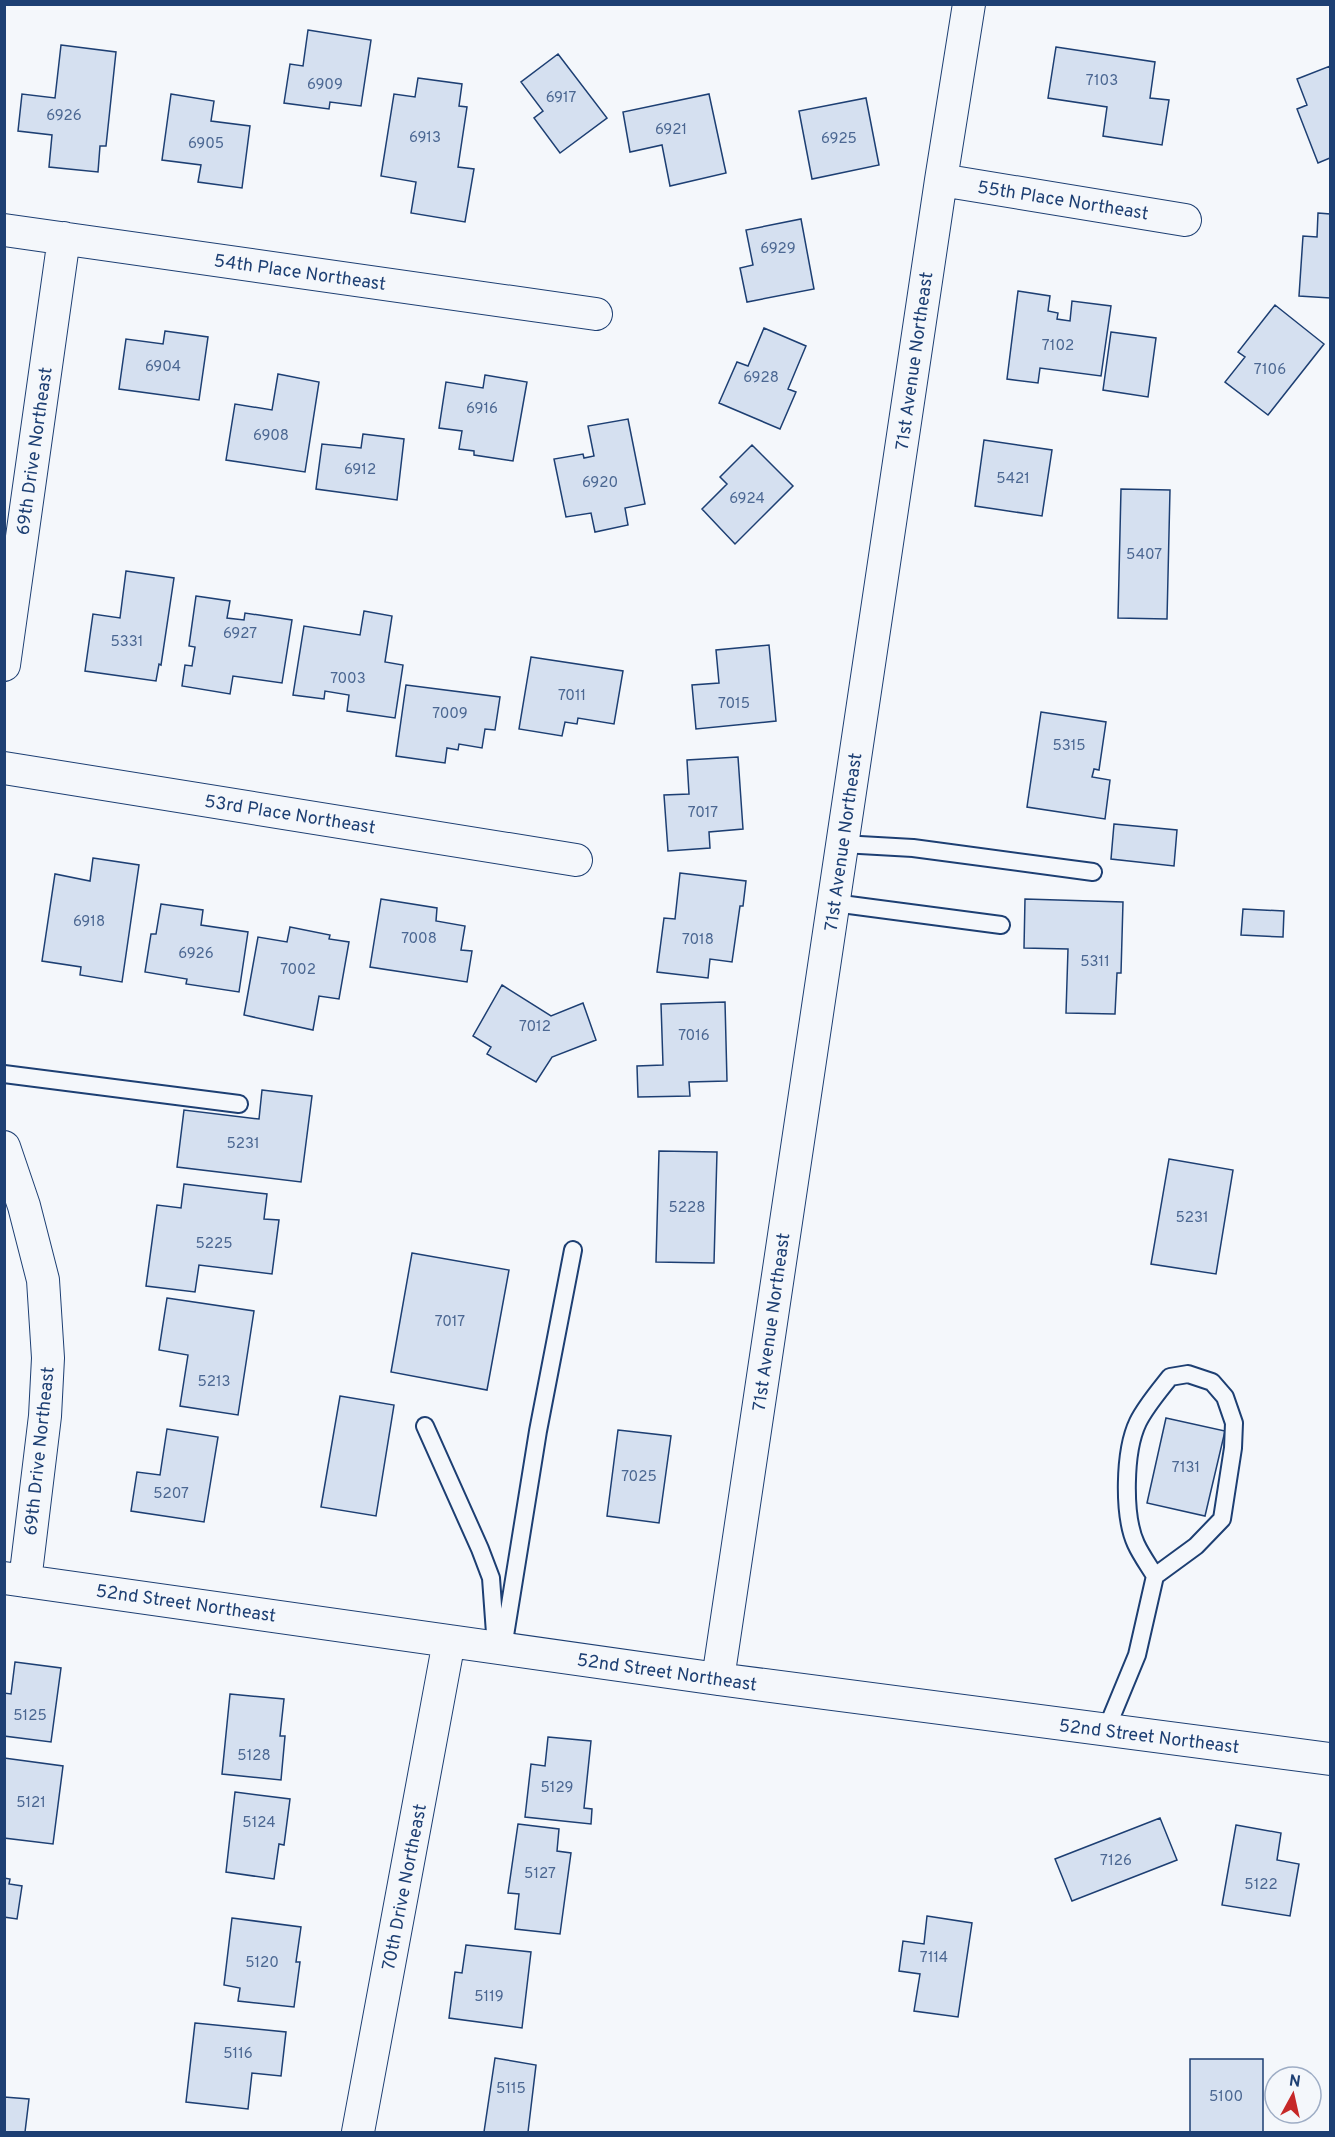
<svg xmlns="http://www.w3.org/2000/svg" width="1335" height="2137" font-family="Overpass,sans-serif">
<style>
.building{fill:#d5e0f0;stroke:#1d3f73;stroke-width:1.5}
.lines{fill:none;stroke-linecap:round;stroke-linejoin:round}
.lane-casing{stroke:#1d3f73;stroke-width:20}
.street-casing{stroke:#1d3f73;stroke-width:34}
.lane{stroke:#f4f7fb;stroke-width:16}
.street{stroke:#f4f7fb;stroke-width:32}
.labels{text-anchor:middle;stroke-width:4.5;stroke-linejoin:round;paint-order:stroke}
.number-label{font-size:15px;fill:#4b6792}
.street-label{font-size:18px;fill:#1d3f73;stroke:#f4f7fb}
</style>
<rect width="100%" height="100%" fill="#f4f7fb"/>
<path class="building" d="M308,30L371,40L361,106L330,102L329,109L284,103L290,64L303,66Z
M61,45L116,52L106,146H100L98,172L49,167L52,135L18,131L22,94L55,98Z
M1056,47L1155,62L1150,98L1169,100L1162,145L1103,136L1107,107L1048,98Z
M558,54L607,118L560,153L534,118L543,111L521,82Z
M1330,66V158L1318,163L1297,109L1307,105L1297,79Z
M418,78L462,84L459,106L467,107L458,167L474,169L465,222L411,213L416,182L381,176L394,94L415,97Z
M171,94L214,101L211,121L250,126L242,188L198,182L201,165L162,160Z
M709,94L726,173L670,186L662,145L630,152L623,112Z
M866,98L879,165L812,179L799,111Z
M1318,213L1330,214V298L1299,296L1303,236L1317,237Z
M801,219L814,289L747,302L740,268L753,265L746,230Z
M1018,291L1050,296L1048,311L1058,313L1057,319L1070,321L1072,301L1111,306L1101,376L1040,368L1038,383L1007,379Z
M1275,305L1324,344L1268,415L1225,382L1245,357L1238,352Z
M764,328L806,346L788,389L796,392L780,429L719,403L737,362L748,366Z
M165,331L208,337L199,400L119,389L126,339L163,344Z
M1111,332L1156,338L1148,397L1103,390Z
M278,374L319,382L305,472L226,460L235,404L272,410Z
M485,375L527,382L513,461L474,455V451L459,449L462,431L439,428L446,382L483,388Z
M628,419L645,504L625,508L628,525L595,532L591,513L566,517L554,459L583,454L584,458L594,456L588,426Z
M363,434L404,439L397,500L316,489L322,444L361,448Z
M984,440L1052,450L1042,516L975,506Z
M752,445L793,486L735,544L702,509L727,484L720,477Z
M1121,489L1170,490L1167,619L1118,618Z
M126,571L174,578L161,665L159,664L156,681L85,671L93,614L120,618Z
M196,596L230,601L227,618L244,620L245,613L292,620L282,683L233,676L230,694L182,686L185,665L192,666L195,647L189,646Z
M364,611L392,616L385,662L403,665L395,718L347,711L349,695L325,691L324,699L293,695L304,626L360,635Z
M769,645L776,721L696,729L692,685L719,683L716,650Z
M531,657L623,671L614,724L578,718L577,724L565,722L562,736L519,729Z
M406,685L500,697L495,730L485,729L482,748L459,744L458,750L447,748L445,763L396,756Z
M1041,712L1106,722L1099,770L1094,769L1092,777L1110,780L1105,819L1027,807Z
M738,757L743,829L709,832L710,848L668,851L664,795L689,794L687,760Z
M1114,824L1177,830L1174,866L1111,859Z
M93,858L139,865L122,982L80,975L81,967L42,961L55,874L90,881Z
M680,873L746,881L743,906H740L732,962L710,959L708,978L657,972L664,918L675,919Z
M381,899L437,908L436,921L465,926L461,950L472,951L467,982L370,967Z
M1025,899L1123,902L1121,973H1117L1115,1014L1066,1013L1068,949L1024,948Z
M161,904L203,910L201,925L248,932L239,992L186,984L187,979L145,972L151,934H156Z
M1243,909L1284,911L1283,937L1241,935Z
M290,927L330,935L329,939L349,942L339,999L319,996L313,1030L244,1015L258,937L287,942Z
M502,985L551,1016L583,1003L596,1040L552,1057L536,1082L487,1054L491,1047L473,1036Z
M725,1002L727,1081L689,1082L690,1096L638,1097L637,1066L663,1065L661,1004Z
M262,1090L312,1096L301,1182L177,1167L184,1110L259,1119Z
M659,1151L717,1152L714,1263L656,1262Z
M1169,1159L1233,1170L1216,1274L1151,1264Z
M184,1184L267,1194L264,1219L279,1220L272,1274L199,1265L195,1292L146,1286L157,1205L181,1208Z
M412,1253L509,1270L487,1390L391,1372Z
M167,1298L254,1311L238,1415L180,1406L188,1355L159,1350Z
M340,1396L394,1405L376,1516L321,1507Z
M1166,1418L1225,1431L1205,1516L1147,1503Z
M167,1429L218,1437L204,1522L131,1511L137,1472L160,1475Z
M618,1430L671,1436L659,1523L607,1516Z
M15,1662L61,1668L51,1742L4,1736V1693L11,1694Z
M230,1694L284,1699L280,1736H285L281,1780L222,1774Z
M548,1737L591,1741L584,1808L592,1809L591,1824L525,1817L531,1764L545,1766Z
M4,1758L63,1766L53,1844L4,1838Z
M235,1792L290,1799L284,1845L279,1844L274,1879L226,1872Z
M1160,1818L1177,1860L1072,1901L1055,1859Z
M518,1824L559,1829L557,1851L571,1853L560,1934L515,1929L519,1894L508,1893Z
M1236,1825L1281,1833L1277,1860L1299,1864L1290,1916L1222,1905Z
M4,1878L10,1879L9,1884L22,1886L17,1919L4,1917Z
M927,1916L972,1923L958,2017L914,2011L920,1974L899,1971L903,1941L924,1944Z
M232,1918L301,1927L296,1962H300L294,2007L238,2001L240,1988L224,1985Z
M466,1945L531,1952L522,2028L449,2018L455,1972L462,1973Z
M195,2023L286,2032L281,2076L252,2073L248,2109L186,2102Z
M495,2058L536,2065L528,2132H484Z
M1190,2059H1263V2132H1190Z
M4,2097L29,2099L25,2132H4Z"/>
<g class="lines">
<defs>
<path id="lane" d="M842,844L913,848L1093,872
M834,903L1001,925
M4,1074L239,1104
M425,1426L480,1549L491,1578L496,1647
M503,1648L538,1431L573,1250
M1106,1730L1137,1655L1155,1576C1149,1566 1141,1555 1136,1544C1123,1516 1124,1451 1138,1422C1146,1406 1159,1391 1170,1377L1188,1374L1212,1382L1225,1397L1234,1423L1233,1448L1222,1519L1196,1546L1155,1576"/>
<path id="street" d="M941,180L1185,220
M4,230L596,314
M4,665L64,238
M4,768L576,860
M4,1147L24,1206L43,1280L48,1358L45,1416L25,1581
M4,1578L718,1679L1330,1759
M718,1679L941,180L969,4
M358,2132L449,1641"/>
</defs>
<use href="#lane" class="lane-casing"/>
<use href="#street" class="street-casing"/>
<use href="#lane" class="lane"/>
<use href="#street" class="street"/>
</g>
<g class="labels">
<g class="number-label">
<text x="1102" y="85">7103</text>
<text x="325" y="89">6909</text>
<text x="561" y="102">6917</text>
<text x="64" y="120">6926</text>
<text x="671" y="134">6921</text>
<text x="425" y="142">6913</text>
<text x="839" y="143">6925</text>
<text x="206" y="148">6905</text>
<text x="778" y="253">6929</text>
<text x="1058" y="350">7102</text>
<text x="163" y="371">6904</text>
<text x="1270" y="374">7106</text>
<text x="761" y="382">6928</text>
<text x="482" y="413">6916</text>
<text x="271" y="440">6908</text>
<text x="360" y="474">6912</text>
<text x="1013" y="483">5421</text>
<text x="600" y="487">6920</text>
<text x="747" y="503">6924</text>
<text x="1144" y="559">5407</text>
<text x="240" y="638">6927</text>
<text x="127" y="646">5331</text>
<text x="348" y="683">7003</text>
<text x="572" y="700">7011</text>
<text x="734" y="708">7015</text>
<text x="450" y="718">7009</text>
<text x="1069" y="750">5315</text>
<text x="703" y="817">7017</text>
<text x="89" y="926">6918</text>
<text x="419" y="943">7008</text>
<text x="698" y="944">7018</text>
<text x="196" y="958">6926</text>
<text x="1095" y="966">5311</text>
<text x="298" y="974">7002</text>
<text x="535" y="1031">7012</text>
<text x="694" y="1040">7016</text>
<text x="243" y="1148">5231</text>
<text x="687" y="1212">5228</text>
<text x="1192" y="1222">5231</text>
<text x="214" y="1248">5225</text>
<text x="450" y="1326">7017</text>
<text x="214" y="1386">5213</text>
<text x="1186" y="1472">7131</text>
<text x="639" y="1481">7025</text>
<text x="171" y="1498">5207</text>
<text x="30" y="1720">5125</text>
<text x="254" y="1760">5128</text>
<text x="557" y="1792">5129</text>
<text x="31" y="1807">5121</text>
<text x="259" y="1827">5124</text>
<text x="1116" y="1865">7126</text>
<text x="540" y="1878">5127</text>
<text x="1261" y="1889">5122</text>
<text x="934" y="1962">7114</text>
<text x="262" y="1967">5120</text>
<text x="489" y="2001">5119</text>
<text x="238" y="2058">5116</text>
<text x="511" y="2093">5115</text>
<text x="1226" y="2101">5100</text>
</g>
<g class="street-label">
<text transform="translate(1063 200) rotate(9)" y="6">55th Place Northeast</text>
<text transform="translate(300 272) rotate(8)" y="6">54th Place Northeast</text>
<text transform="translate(914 361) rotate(-82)" y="6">71st Avenue Northeast</text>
<text transform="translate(34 451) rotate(-82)" y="6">69th Drive Northeast</text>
<text transform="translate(290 814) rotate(9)" y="6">53rd Place Northeast</text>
<text transform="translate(843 842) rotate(-82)" y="6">71st Avenue Northeast</text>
<text transform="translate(771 1322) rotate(-82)" y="6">71st Avenue Northeast</text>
<text transform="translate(39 1451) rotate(-84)" y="6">69th Drive Northeast</text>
<text transform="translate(186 1603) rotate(8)" y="6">52nd Street Northeast</text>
<text transform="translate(667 1672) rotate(8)" y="6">52nd Street Northeast</text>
<text transform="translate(1149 1736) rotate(7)" y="6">52nd Street Northeast</text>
<text transform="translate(404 1887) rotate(-79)" y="6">70th Drive Northeast</text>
</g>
</g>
<rect width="1335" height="2137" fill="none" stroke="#1d3f73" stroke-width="12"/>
<g transform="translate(1293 2095) rotate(8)"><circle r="28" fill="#f4f7fb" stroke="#9eadc5" stroke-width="1.5"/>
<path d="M0-4.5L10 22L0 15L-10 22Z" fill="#c62828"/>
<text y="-9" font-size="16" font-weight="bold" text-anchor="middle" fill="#1d3f73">N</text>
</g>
</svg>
